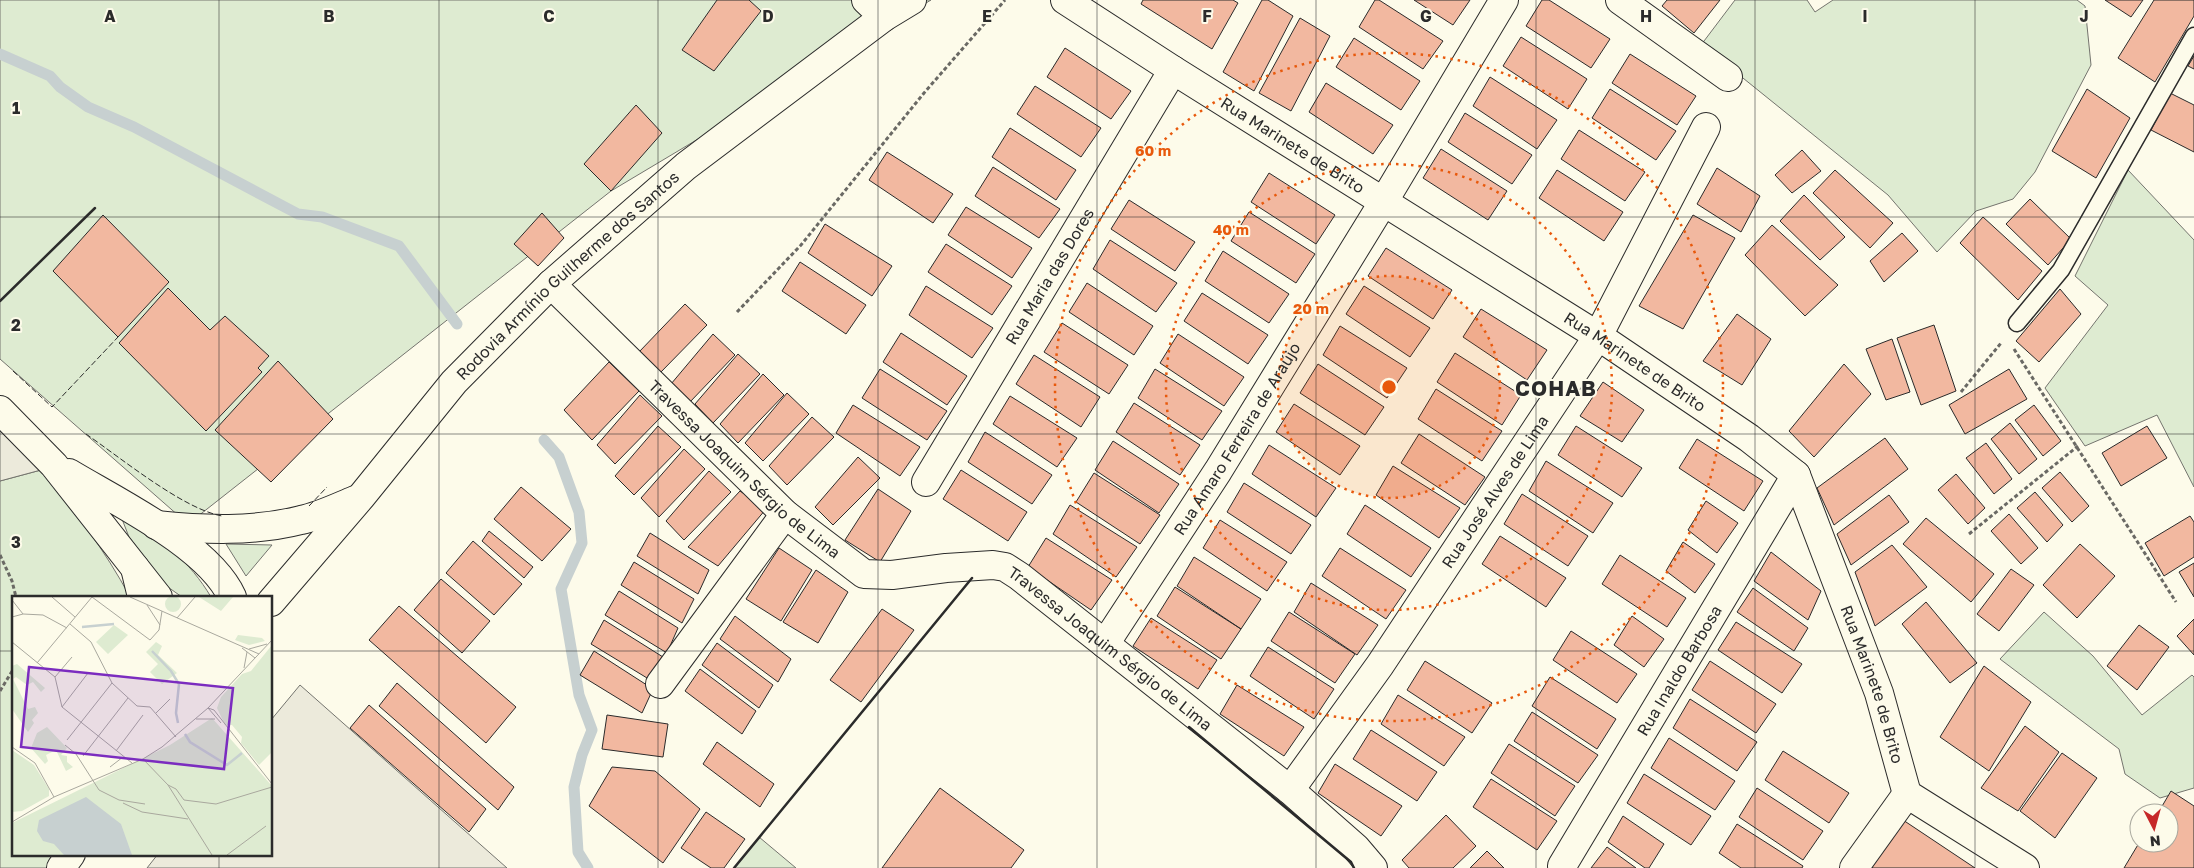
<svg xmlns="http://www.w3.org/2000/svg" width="2194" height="868" font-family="'Golos Text',sans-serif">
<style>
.green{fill:#deebd1;stroke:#74746e}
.parking{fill:#eceadb;stroke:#74746e}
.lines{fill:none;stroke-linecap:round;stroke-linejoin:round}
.stream{stroke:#c7d0d0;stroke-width:11}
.building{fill:#f2b8a0;stroke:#2b2b2b}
.lane-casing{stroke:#2b2b2b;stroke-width:19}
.street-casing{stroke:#2b2b2b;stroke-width:30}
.secondary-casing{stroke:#2b2b2b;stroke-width:30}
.primary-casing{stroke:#2b2b2b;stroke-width:30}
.path{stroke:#6a6964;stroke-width:3;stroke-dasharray:4 2.5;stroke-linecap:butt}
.lane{stroke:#fdfbea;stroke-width:16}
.street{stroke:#fdfbea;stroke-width:28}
.secondary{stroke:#fdfbea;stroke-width:28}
.primary{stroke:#fdfbea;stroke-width:28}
.fence{stroke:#2b2b2b;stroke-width:1;stroke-dasharray:6 2.5;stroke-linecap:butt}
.wall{stroke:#2b2b2b;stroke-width:2.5}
.grid{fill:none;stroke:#2b2b2b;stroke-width:1;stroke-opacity:0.55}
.ring{fill:none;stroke:#e8590c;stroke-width:2.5;stroke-dasharray:2.5 5}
.labels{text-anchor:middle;stroke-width:4;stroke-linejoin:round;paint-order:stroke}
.street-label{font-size:16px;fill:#2b2b2b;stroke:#fdfbea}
.district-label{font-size:21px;font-weight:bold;letter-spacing:1px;fill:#2b2b2b;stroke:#fdfbea}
.inset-river{fill:none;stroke:#c7d0d0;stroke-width:2.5}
.inset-road{fill:none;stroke:#a9a89e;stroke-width:1}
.view{fill:#7b2cbf;fill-opacity:0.15;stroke:#7b2cbf;stroke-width:2.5}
.inset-edge{fill:none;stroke:#2b2b2b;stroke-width:2.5}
.grid-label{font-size:16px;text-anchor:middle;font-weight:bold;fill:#2b2b2b;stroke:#fdfbea;stroke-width:4;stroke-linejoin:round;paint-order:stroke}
.centre{fill:#e8590c;stroke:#fdfbea;stroke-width:2.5}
.ring-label{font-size:15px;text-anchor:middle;font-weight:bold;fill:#e8590c;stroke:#fdfbea;stroke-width:4;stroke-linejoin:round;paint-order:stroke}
</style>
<rect width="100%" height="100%" fill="#fdfbea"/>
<path class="green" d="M0,0H931L611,191L188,524L0,359Z
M1735,0H1807L1815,12L1833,0H2077L2085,6L2091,65L2035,172L2013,199L1976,211L1937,252L1888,195L1733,70L1698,49Z
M2128,170L2194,240V487L2157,415L2085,446L2045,388L2108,305L2075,276Z
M41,470C74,510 105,550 130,597H14V854H58L49,868H0V481Z
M122,519C158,533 191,563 211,597H182L165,585L129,537Z
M226,544L272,545L246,576Z
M2044,612L2093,656L2142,715L2192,675L2194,677V788L2160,798L2125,774L2119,749L2000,659Z
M759,837L796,868H734Z"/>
<path class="parking" d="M0,431L41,470L0,481Z
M300,685L507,868H147L158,854H271V720Z"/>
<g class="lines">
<path class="stream" d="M0,54L50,76L60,87L88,107L134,127L298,214L322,217L399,246L457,324
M544,440L559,457L579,512L582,543L561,589L579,695L592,730L582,755L574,787L578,852L588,868"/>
</g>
<path class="building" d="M717,0H749L761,11L714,71L682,50Z
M1143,0H1233L1238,3L1212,49L1141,4Z
M1262,0H1268L1293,16L1254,91L1223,72Z
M1375,0H1379L1443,41L1423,69L1359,27Z
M1414,0H1470L1453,25Z
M1542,0H1549L1610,39L1591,68L1526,26Z
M1667,0H1720L1694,33L1662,6Z
M2105,0H2143L2131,17Z
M2154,0H2194V16L2155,82L2118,58Z
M1300,18L1330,36L1291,111L1259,93Z
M1521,37L1587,79L1568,109L1503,66Z
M1354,38L1420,81L1401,110L1336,67Z
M1065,48L1131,91L1111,119L1047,77Z
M1630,54L1696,96L1677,125L1612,83Z
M2194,56V69L2188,66Z
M1490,77L1557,120L1537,149L1473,106Z
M1326,83L1393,125L1373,154L1309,112Z
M1035,86L1101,128L1081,157L1017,114Z
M1610,89L1676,131L1656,160L1592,118Z
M2087,89L2130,118L2096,178L2052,151Z
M2170,93L2194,105V152L2151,130Z
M636,105L662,133L611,191L584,164Z
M1465,113L1532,155L1512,184L1448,142Z
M1010,128L1076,170L1056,200L992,157Z
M1579,130L1645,172L1625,201L1561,159Z
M1441,149L1507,191L1488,220L1423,178Z
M1802,150L1821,171L1792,193L1775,175Z
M887,152L953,194L933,223L869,180Z
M993,167L1060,209L1039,238L975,196Z
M1717,168L1760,196L1741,232L1697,204Z
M1557,170L1623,212L1604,241L1539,198Z
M1835,170L1893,223L1870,248L1813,193Z
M1269,173L1335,215L1316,244L1251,202Z
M1804,195L1845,237L1820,260L1780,221Z
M2030,199L2071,239L2048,265L2006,224Z
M1129,200L1195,242L1175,271L1111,229Z
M966,207L1032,248L1012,278L948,235Z
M1249,212L1315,254L1296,283L1231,241Z
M542,213L564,238L538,266L514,244Z
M103,215L169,282L118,337L53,271Z
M1693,215L1735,238L1683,329L1639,306Z
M1983,217L2042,271L2018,300L1960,243Z
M825,224L892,266L872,296L808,253Z
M1772,225L1838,285L1805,316L1745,255Z
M1902,233L1918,251L1884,282L1870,261Z
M1110,240L1177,283L1156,312L1093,269Z
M946,244L1012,286L992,315L928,272Z
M1386,248L1452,290L1433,319L1368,276Z
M1223,251L1289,294L1269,323L1205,281Z
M800,262L866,305L846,334L782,291Z
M1087,283L1153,326L1134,355L1069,312Z
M926,286L993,328L972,358L909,315Z
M1364,286L1430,328L1410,357L1346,314Z
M168,288L210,330L225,316L269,356L258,368L262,372L206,431L119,343Z
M2060,289L2081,314L2039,362L2016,341Z
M1202,293L1268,335L1248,364L1184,321Z
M685,304L707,325L660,373L639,352Z
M1481,309L1547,350L1527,380L1463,337Z
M1737,314L1771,339L1742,385L1703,361Z
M1062,323L1128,365L1109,394L1044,352Z
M1934,325L1956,391L1921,405L1897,338Z
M1340,326L1407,368L1387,398L1323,355Z
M901,333L967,376L947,405L883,362Z
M713,334L735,355L689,403L671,384Z
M1178,334L1244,377L1224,406L1160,363Z
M1892,339L1910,392L1886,400L1866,349Z
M1455,353L1521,395L1502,425L1437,382Z
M738,354L760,374L713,423L695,404Z
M1034,355L1100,397L1081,427L1016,384Z
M278,361L333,419L271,482L215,430Z
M609,362L639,391L592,440L564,410Z
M1318,364L1384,407L1365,435L1300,393Z
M1844,364L1871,394L1814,457L1789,431Z
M880,369L947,411L927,440L862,398Z
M1155,369L1222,411L1202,440L1138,398Z
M2009,369L2027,399L1965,434L1949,405Z
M763,374L784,395L738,443L720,424Z
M1603,382L1644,410L1622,442L1580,416Z
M1436,389L1502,431L1482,461L1418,419Z
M787,393L809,414L763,461L745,443Z
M640,395L662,416L615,464L597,445Z
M1010,396L1077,438L1057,467L993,424Z
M1134,403L1200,445L1180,475L1116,432Z
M1294,404L1360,446L1340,475L1276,432Z
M853,405L920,447L900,476L836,433Z
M2034,405L2061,441L2043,456L2015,420Z
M812,417L834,437L787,485L769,466Z
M2010,423L2037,459L2019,474L1991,439Z
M658,426L681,447L634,495L615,476Z
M1576,426L1642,468L1622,497L1558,455Z
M2147,426L2167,458L2121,486L2102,453Z
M985,432L1052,475L1032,504L968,462Z
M1419,434L1485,477L1465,505L1401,463Z
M1885,438L1908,469L1834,525L1817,488Z
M1697,439L1763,481L1744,511L1679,468Z
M1113,441L1179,484L1159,513L1095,470Z
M1986,443L2012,479L1994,494L1966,458Z
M1269,445L1336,488L1316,517L1252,474Z
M684,449L705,469L659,517L641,498Z
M858,457L880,478L833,525L815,507Z
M1546,461L1613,503L1593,533L1529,491Z
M1393,466L1460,508L1439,538L1376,495Z
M961,470L1027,512L1008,541L943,499Z
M709,471L731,492L684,540L666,521Z
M2060,472L2089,506L2072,522L2042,488Z
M1094,473L1160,515L1140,544L1076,502Z
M1956,474L1985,508L1968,524L1938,490Z
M1244,483L1311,525L1291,554L1227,512Z
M521,487L571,529L542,561L494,519Z
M878,489L911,511L880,562L845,540Z
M740,491L766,509L718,566L688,547Z
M2035,492L2063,525L2047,542L2017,508Z
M1522,494L1588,536L1568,566L1504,524Z
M1889,495L1909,522L1851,565L1837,534Z
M1706,501L1738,523L1717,553L1688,530Z
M1070,505L1137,547L1116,577L1053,534Z
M1365,505L1431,548L1411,577L1347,534Z
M2009,514L2038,548L2021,564L1991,531Z
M2190,516L2194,522V557L2164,576L2145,543Z
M1926,518L1994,574L1971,602L1903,544Z
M1220,520L1287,562L1267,591L1203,548Z
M489,531L533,567L524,578L482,541Z
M650,533L709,570L698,594L637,556Z
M1500,536L1566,578L1546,607L1482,564Z
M1046,538L1112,580L1091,610L1028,567Z
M473,541L522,584L494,615L446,573Z
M1683,542L1715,564L1695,593L1666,571Z
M2080,544L2115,576L2077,618L2043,585Z
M1892,545L1927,587L1875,626L1855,572Z
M779,548L812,570L781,621L746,599Z
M1340,548L1406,590L1386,619L1322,576Z
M1771,552L1821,591L1808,620L1754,581Z
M1620,555L1686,598L1667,627L1602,584Z
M1194,557L1261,599L1241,629L1177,586Z
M634,562L694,599L682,623L621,585Z
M2194,563V597L2179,572Z
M2011,569L2034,585L1999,631L1977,614Z
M816,570L848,592L818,643L783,622Z
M441,579L490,621L462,653L414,610Z
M1311,583L1378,625L1357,655L1294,612Z
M1175,587L1241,629L1221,659L1157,616Z
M1753,588L1808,628L1794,651L1737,612Z
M619,591L678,628L667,653L605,615Z
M1926,602L1977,663L1950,683L1902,624Z
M399,606L516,707L486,743L369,640Z
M882,609L914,630L861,702L830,680Z
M1289,612L1355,654L1335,683L1271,641Z
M735,616L791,659L778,682L720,639Z
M1632,616L1664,639L1644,667L1614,645Z
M1151,618L1217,660L1198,689L1133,646Z
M2194,619V655L2177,636Z
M604,620L663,657L652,681L591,644Z
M1736,622L1802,664L1782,693L1718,650Z
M2139,625L2169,647L2137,690L2107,666Z
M1571,631L1637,674L1617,703L1553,660Z
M717,643L773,685L759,708L702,665Z
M1268,647L1334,689L1314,719L1250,676Z
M594,651L653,689L642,713L580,675Z
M1425,661L1492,703L1472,733L1407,690Z
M1710,661L1776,704L1756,733L1692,690Z
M1984,666L2031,702L1989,771L1940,737Z
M700,669L756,711L742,734L685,691Z
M1550,677L1616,719L1597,749L1532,706Z
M397,683L514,787L498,810L379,706Z
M1237,685L1304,727L1284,756L1220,714Z
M1398,695L1465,737L1444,766L1381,724Z
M1690,699L1757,742L1737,771L1673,728Z
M369,705L486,809L469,832L350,728Z
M1532,712L1598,755L1578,783L1514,741Z
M607,715L668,724L663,757L602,749Z
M2025,726L2059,752L2018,811L1981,788Z
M1371,730L1437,772L1417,801L1353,759Z
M1669,738L1735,781L1715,810L1651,768Z
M717,742L774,784L760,807L703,764Z
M1509,744L1575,786L1555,816L1491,773Z
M1783,751L1849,793L1829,823L1765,780Z
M2062,753L2097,778L2055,838L2020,811Z
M1335,764L1402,806L1381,836L1318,793Z
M612,767L655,771L700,809L663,863L589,806Z
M1644,774L1711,816L1691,845L1627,803Z
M1491,779L1557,821L1537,850L1473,807Z
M940,788L1024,850L1011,868H882Z
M1757,788L1823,831L1803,860L1739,817Z
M2171,791L2194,806V868H2124L2139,843H2169V813H2158Z
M706,812L745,839L724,868H711L681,848Z
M1446,815L1476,846L1453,868H1409L1402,860Z
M1623,816L1664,844L1649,868H1645L1608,842Z
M1897,816L1975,868H1873L1868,864Z
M1737,824L1803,866L1802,868H1741L1719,853Z
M1607,847L1636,868H1591Z
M1487,851L1504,868H1470Z"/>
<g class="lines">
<defs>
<path id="lane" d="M2017,323L2061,270L2194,36"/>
<g id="street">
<path d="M866,0L884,17"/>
<path id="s1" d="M1065,0L1173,70L1598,336L1749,438L1796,475L1879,693L1907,794L2025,868"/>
<path d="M1620,0L1728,77"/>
<path id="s2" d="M551,284L785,514L864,574L892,575L946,568L993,565L1005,567L1019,576L1290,790L1356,848L1373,868"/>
<path id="s3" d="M926,482L1173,70"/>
<path id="s4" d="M1105,644L1218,471L1384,201L1504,0"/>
<path d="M660,684L785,514"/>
<path id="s5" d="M1290,790L1380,665L1598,336L1706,127"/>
<path id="s6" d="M1562,866L1796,475"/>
<path d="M1854,868L1907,794"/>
</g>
<path id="secondary" d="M0,410L54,465L158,597
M69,473C117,502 209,546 232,597"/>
<g id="primary">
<path d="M156,525C204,530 254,532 301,520C320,516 338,507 355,500"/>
<path d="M135,568L142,597"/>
<path id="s7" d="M271,602L361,497L454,382L551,284L686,166L884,17L912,0"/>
<path d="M61,868L71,854"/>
</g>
</defs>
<use href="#lane" class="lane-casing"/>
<use href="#street" class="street-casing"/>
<use href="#secondary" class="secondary-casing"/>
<use href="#primary" class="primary-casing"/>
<path class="path" d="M737,312L801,245L924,93L1005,0
M2014,349L2176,602
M1961,392L2001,343
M1969,534L2078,446
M0,555L12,581L16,597
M0,691L14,668"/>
<use href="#lane" class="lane"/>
<use href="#street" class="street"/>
<use href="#secondary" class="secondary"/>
<use href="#primary" class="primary"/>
<path class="fence" d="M13,371L52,407L118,337
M86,434C121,458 183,509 222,516
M309,506L327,487"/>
<path class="wall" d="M0,301L95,208
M1189,727L1351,862L1354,868
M734,868L972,578"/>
</g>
<path class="grid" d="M219,0V597M439,0V868M658,0V868M878,0V868M1097,0V868M1316,0V868M1536,0V868M1755,0V868M1975,0V868M0,217H2194M0,434H2194M0,651H14M271,651H2194M219,854V868"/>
<circle cx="1389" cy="387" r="111" fill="#e8590c" fill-opacity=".12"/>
<g class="ring">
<circle cx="1389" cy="387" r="111"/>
<circle cx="1389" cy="387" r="223"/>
<circle cx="1389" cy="387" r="334"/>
</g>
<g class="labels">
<g class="street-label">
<text dy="6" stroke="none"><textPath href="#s1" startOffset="270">Rua Marinete de Brito</textPath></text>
<text dy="6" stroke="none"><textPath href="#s7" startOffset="442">Rodovia Armínio Guilherme dos Santos</textPath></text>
<text dy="6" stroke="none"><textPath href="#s3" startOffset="240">Rua Maria das Dores</textPath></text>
<text dy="6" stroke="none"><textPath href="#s1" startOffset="675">Rua Marinete de Brito</textPath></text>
<text dy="6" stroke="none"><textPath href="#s4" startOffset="244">Rua Amaro Ferreira de Araújo</textPath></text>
<text dy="6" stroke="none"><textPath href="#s2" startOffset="268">Travessa Joaquim Sérgio de Lima</textPath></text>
<text dy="6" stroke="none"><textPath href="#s5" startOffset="362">Rua José Alves de Lima</textPath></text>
<text dy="6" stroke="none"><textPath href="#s2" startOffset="702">Travessa Joaquim Sérgio de Lima</textPath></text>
<text dy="6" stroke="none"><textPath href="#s6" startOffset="228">Rua Inaldo Barbosa</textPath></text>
<text dy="6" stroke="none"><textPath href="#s1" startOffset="1095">Rua Marinete de Brito</textPath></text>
</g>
<g class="district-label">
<text x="1556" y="396">COHAB</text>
</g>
</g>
<g transform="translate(12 596)">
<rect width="260" height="260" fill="#fdfbea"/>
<path d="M153 8a8 8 0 1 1 16 0a8 8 0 1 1-16 0ZM187,1H221L209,15ZM102,29L116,39L96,58L84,46ZM226,39L250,42L253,45L237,49L223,44ZM144,46L150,50L146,59L165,77L150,88L138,76L146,68L134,56ZM260,49V156L247,169L229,147L230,141L220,129H213L205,112L209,101L230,78L239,75ZM5,68L33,92L29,96L21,86L15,89L4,81L1,83L16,113L23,111L26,117L20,124L22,127L16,136L0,113V70ZM200,122L260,190V259H0V227L158,149ZM35,131L55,152L49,159L55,160V166L61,171L54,175L44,154L34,159L36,165L33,168L19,152L25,137ZM0,154L22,169L37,193V200L10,215L0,216Z" fill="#deebd1"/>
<path d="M74,201L109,228L120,259H52L42,248L31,245L25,235L27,224Z" fill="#c7d0d0"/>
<path class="inset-river" d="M70,31L102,28M140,55L159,75L167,88L164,117L166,127M173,138L178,146L215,169L230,157"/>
<path class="inset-road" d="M40,1L63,21M80,1L138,44L147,34L150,15M118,1L247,58M0,4L11,18M135,9L148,29M0,21L11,18L31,19L55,32M165,22L183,1M58,28L79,46L100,87L125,110L138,111L164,141M0,46L43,81L50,111L120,167M230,52L243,62M237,53L255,48M25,67L80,1M232,72L235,56M43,81L60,61M50,111L76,77M196,112L202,114L260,188M196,112L209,127M144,117L158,103M184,123H203M55,144L100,87M53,149L64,158L87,194L107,204L133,208M0,151L23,167L42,201M104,155L131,119M71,160L116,102M131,163L156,189L200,259M98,171L111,161M156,189L164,193L172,204L204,208L260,191M111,207L130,216L176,223M0,226L42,201L131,163L150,151L196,112L260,44M215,259L254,230"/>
<path class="view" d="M17,71L221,92L212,173L9,151Z"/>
<rect width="260" height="260" class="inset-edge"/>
</g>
<g class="grid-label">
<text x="110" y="22">A</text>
<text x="329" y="22">B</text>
<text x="549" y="22">C</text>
<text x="768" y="22">D</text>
<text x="987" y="22">E</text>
<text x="1207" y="22">F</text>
<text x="1426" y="22">G</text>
<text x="1646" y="22">H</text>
<text x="1865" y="22">I</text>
<text x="2084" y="22">J</text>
<text x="16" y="114">1</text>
<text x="16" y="331">2</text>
<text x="16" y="548">3</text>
</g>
<circle cx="1389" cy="387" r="8" class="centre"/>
<g class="ring-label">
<text x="1153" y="156">60 m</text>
<text x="1231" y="235">40 m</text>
<text x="1311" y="314">20 m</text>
</g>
<g transform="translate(2154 828) rotate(174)"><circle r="24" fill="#fdfbea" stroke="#a9a89e"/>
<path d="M0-4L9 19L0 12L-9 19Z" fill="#c62828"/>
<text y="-8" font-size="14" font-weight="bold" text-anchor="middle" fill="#2b2b2b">N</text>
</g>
</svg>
